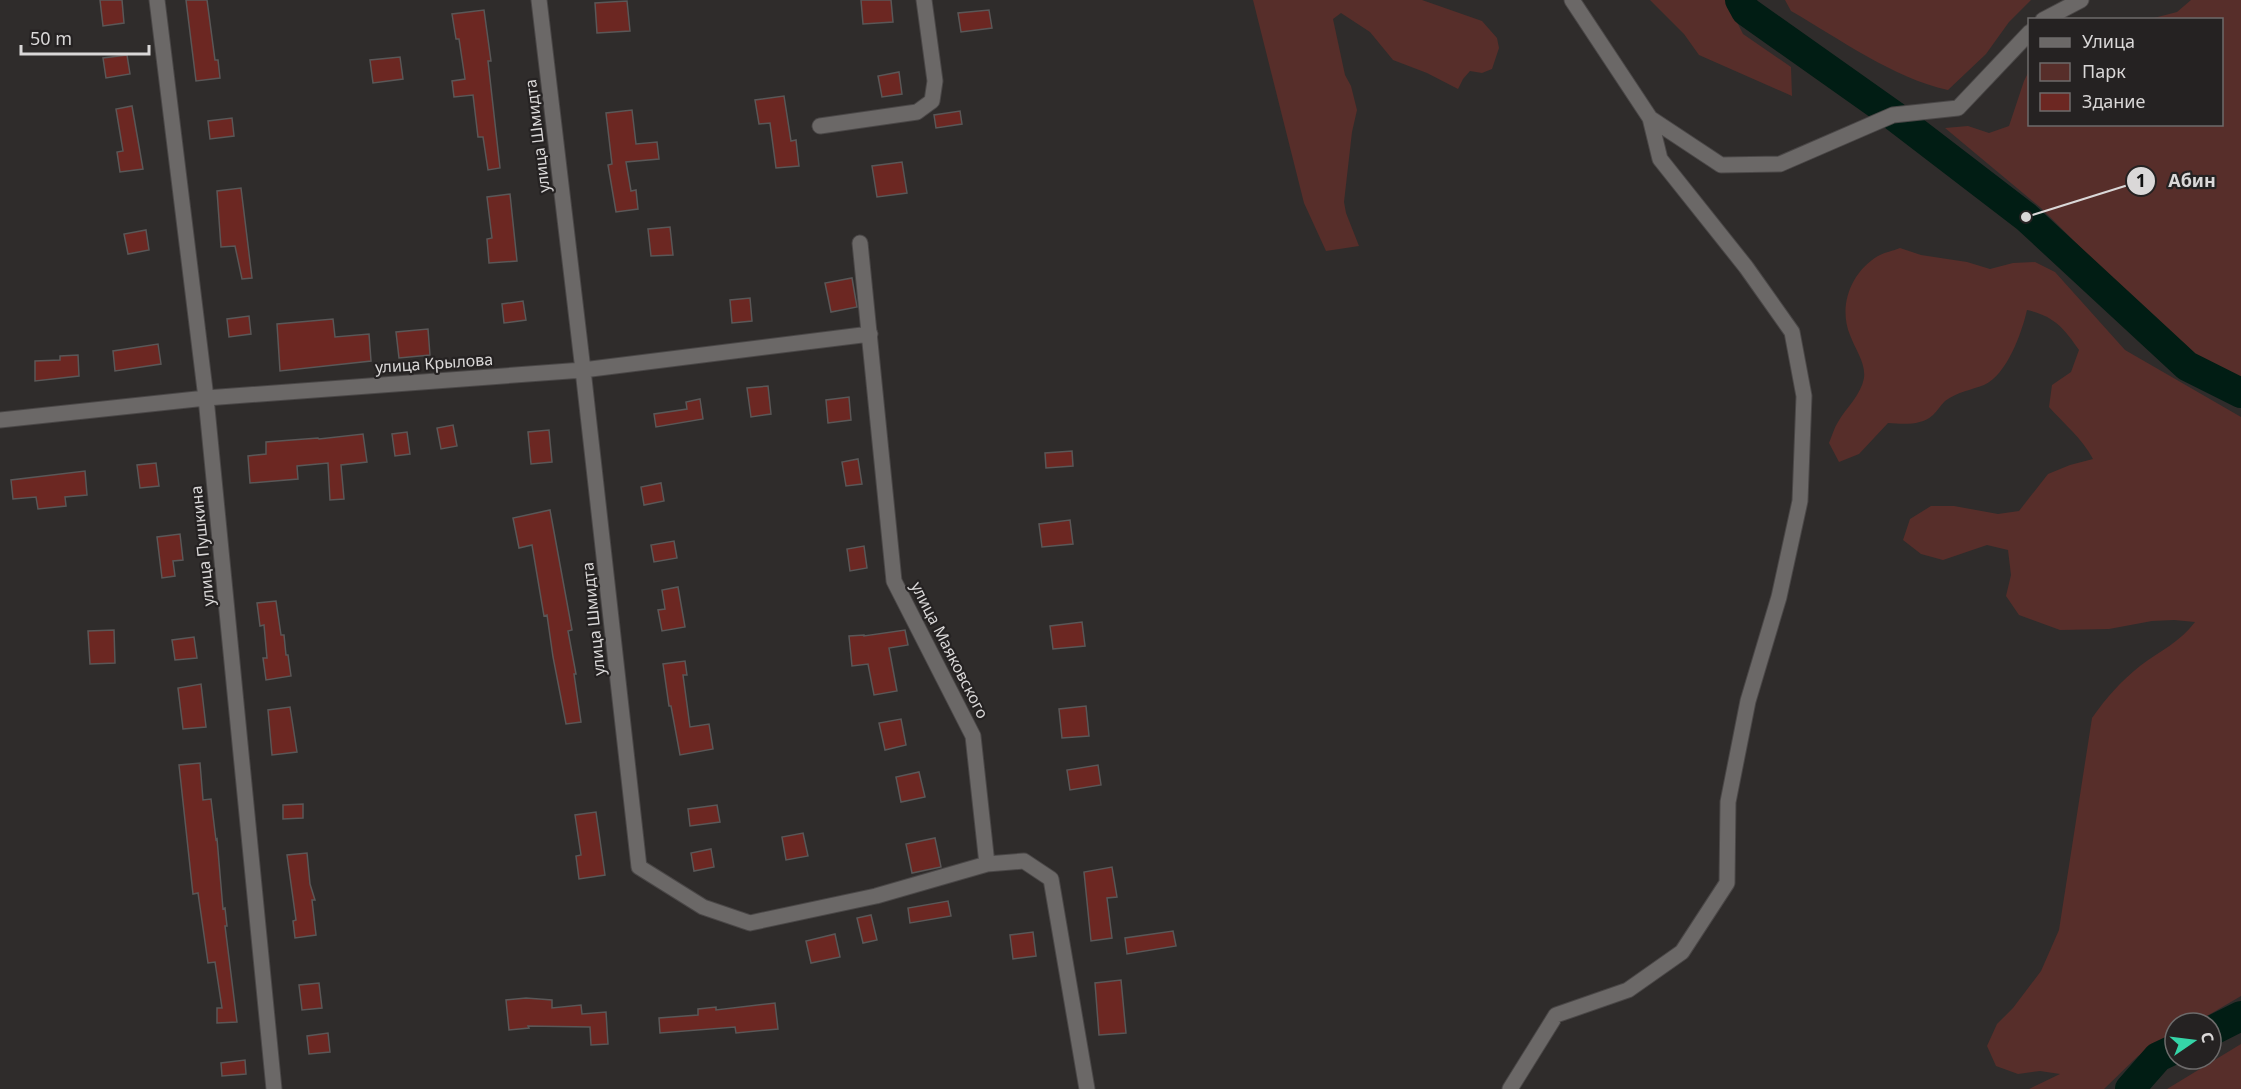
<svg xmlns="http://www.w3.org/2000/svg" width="2241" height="1089" font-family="'Noto Sans',sans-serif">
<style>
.green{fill:#572e2a}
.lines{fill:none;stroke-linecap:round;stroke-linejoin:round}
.river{stroke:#011d14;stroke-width:30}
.building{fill:#6c2722;stroke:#5a5757;stroke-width:1.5}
.minor-casing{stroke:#4a4747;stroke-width:17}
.minor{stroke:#6b6867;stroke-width:15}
.labels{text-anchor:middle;stroke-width:4.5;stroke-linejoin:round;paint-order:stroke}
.street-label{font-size:16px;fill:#dad8d8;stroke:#252222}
.leader{fill:none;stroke:#dad8d8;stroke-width:2}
.callout-dot{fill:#dad8d8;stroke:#252222;stroke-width:2}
.mark-label{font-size:18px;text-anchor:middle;font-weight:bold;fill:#111}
.callout-label{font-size:18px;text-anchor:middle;font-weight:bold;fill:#dad8d8;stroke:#252222;stroke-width:4.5;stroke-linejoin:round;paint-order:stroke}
</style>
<rect width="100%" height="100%" fill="#2f2c2b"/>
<path class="green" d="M1253,0H1422L1482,21L1497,38L1499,48L1492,69L1482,73L1470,71L1463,79L1458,89L1427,73L1393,60L1370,32L1341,13L1333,19L1345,75L1351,86L1357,110L1352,132L1344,202L1346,213L1359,246L1326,251L1304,203Z
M1650,0H1726L1743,34L1791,67L1792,96L1699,55L1684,34Z
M1785,0H2031L2009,22L1986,54L1948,90C1893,78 1840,39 1791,11Z
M2191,0H2241V381L2180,347L2041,208L1945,128L1968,126L1989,133L2009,126L2024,81L2029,71L2030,124H2222V20L2150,19L2177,12Z
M1900,248L1921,255L1967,262L1990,269L2013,263L2035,262L2055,272L2125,350L2241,417V996L2195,1023H2175V1035L2138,1056L2104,1089H2029L2060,1074L2040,1071L2018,1074L1996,1066L1987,1046L1997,1024L2013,1008L2041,971L2059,930L2092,718C2106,698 2121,681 2140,666C2160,651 2180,642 2195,622L2174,620L2152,621L2109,629L2060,630L2019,615L2006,596L2011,575L2008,550L1987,545L1943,560L1921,554L1903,540L1910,519L1931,506H1954L1998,514L2019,511L2048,474L2070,465L2093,459C2082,438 2064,424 2049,407L2052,385L2071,372L2079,350C2064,328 2054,316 2027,310C2022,332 2007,375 1984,385C1971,390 1957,392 1945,401C1941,405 1937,411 1933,415C1921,426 1903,424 1888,423L1859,454L1839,462L1829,443C1832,436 1834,428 1838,422C1846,408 1861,395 1864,378C1866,363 1855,349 1850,335C1838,306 1851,272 1878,256C1885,252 1893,251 1900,248Z
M2241,1044V1089H2167Z"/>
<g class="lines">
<path class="river" d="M1740,0L1746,11L1893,115L2026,217L2187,366L2241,393
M2211,1031L2241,1016
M2130,1089L2158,1057L2175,1049"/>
</g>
<path class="building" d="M100,0H122L124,23L103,26Z
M186,0H207L215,60H218L220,78L196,81Z
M861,0H891L893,22L863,24Z
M627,1L630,31L597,33L595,3Z
M484,10L491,61H488L500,168L488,170L483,137H478L473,95L454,97L452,81L465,79L459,39H456L452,14Z
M989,10L992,28L961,32L958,13Z
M127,55L130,74L106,78L103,58Z
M400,57L403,79L373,83L370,60Z
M899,72L902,94L882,97L878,76Z
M784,96L791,141L796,140L799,166L776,168L770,123L759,124L755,100Z
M132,106L143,169L120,172L117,152L123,151L116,109Z
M632,110L636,144L657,142L659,159L626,162L631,191L636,190L638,209L616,212L608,165L612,164L606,113Z
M960,111L962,124L936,128L934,115Z
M232,118L234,136L210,139L208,121Z
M902,162L907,193L877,197L872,166Z
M241,188L252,278L242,279L235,246L221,247L217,191Z
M510,194L517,261L489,263L487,239L492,238L487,197Z
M670,227L673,255L651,256L648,229Z
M146,230L149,250L128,254L124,234Z
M852,278L857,307L831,312L825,283Z
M750,298L752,321L732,323L730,300Z
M523,301L526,320L504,323L502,304Z
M249,316L251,334L229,337L227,319Z
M333,319L335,337L369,334L371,361L280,371L277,324Z
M428,329L430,355L399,358L396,332Z
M158,344L161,364L115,371L113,351Z
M78,355L79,376L35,381V361L60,360V356Z
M768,386L771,414L751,417L747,388Z
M849,397L851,420L828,423L826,400Z
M700,399L703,419L656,427L654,414L687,409L686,402Z
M453,425L457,446L441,449L437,428Z
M549,430L552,462L531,464L528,432Z
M407,432L410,454L395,456L392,434Z
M363,434L367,462L341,465L344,499L330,500L328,463L297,466L298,479L250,483L248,456L266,454V442L318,438L319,439Z
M1072,451L1073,466L1046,468L1045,453Z
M858,459L862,484L846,486L842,462Z
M156,463L159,486L140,488L137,465Z
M85,471L87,495L65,497L66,506L38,509L36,497L13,499L11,480Z
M661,483L664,501L644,505L641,487Z
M550,510L572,630L568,631L576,674H574L581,722L566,724L553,657L547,615L544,616L532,545L519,548L513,518Z
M1070,520L1073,544L1042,547L1039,524Z
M180,534L183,560L173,561L175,576L162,578L157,537Z
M674,541L677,558L654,562L651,545Z
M864,546L867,568L850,571L847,549Z
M678,587L685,627L662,631L658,610L665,609L662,590Z
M276,601L281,635H284L286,655H288L291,676L266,680L263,658H267L264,625L260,626L257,603Z
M1082,622L1085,646L1053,649L1050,626Z
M114,630L115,663L90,664L88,631Z
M905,630L908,645L889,648L897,691L874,695L868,664L852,666L849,636L864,635V636Z
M194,637L197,658L175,660L172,640Z
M685,661L687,675H683L690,727L709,724L713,749L680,755L671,706H669L663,664Z
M201,684L206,727L183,729L178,688Z
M1086,706L1089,736L1062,738L1059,709Z
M290,707L297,752L272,755L268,710Z
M901,719L906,745L885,750L879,723Z
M200,763L203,800L211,799L216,840L217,839L223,909L225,908L227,926H225L237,1022L217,1023V1008H222L215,962L208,963L198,893L193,894L179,765Z
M1098,765L1101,785L1070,790L1067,770Z
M919,772L925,797L901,802L896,777Z
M303,804V818L283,819V805Z
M717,805L720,822L690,826L688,809Z
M596,812L605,875L579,879L576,856L581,855L575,815Z
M803,833L808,856L786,860L782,837Z
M935,838L941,867L912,873L906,844Z
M711,849L714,867L694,871L691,853Z
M307,853L310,884L315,900H312L316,935L295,938L293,921L296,920L287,855Z
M1112,867L1117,897L1107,898L1112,938L1091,941L1084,872Z
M948,901L951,916L910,923L908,908Z
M871,915L877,940L863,943L857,918Z
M1173,931L1176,946L1127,954L1125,938Z
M1033,932L1036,956L1013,959L1010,935Z
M835,934L840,957L811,963L806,941Z
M1121,980L1126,1033L1099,1035L1095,983Z
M319,983L322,1008L302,1010L299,985Z
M526,998L552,1000V1008L581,1005L582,1014L606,1012L608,1044L591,1045L590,1027L528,1026L529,1028L509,1030L506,1000Z
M775,1003L778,1029L736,1033L735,1027L660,1033L659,1018L698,1015V1009L716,1007V1010Z
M328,1033L330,1052L309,1054L307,1036Z
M245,1060L246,1074L222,1076L221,1063Z"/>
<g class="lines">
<defs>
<path id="minor" d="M157,0L206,398L274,1089
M539,0L583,370L639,867L703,907L750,923L876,896L987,864L1024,861L1051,879L1087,1089
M1572,0L1650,118L1721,165L1780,164L1893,115L1958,108L2030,32
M2043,20L2081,0
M820,126L917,112L932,101L935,81L924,0
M860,243L894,581L973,736L987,864
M0,420L206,398L583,370L870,334
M1510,1089L1556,1015L1628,990L1682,952L1727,883L1728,802L1748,701L1779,597L1800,501L1804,396L1792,332L1746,267L1660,159L1650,118"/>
</defs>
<use href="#minor" class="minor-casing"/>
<use href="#minor" class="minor"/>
</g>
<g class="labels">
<g class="street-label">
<text transform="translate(537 136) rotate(-97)" y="6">улица Шмидта</text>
<text transform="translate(434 363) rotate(-4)" y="6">улица Крылова</text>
<text transform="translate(202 546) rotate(-96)" y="6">улица Пушкина</text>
<text transform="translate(593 619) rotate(-96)" y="6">улица Шмидта</text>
<text transform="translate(950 650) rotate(63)" y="6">улица Маяковского</text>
</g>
</g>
<path class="leader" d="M2026 217L2141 181"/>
<g class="callout-dot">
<circle cx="2026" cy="217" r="6"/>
<circle cx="2141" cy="181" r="15"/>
</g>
<g class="mark-label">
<text x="2141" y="187">1</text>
</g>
<g class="callout-label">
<text x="2192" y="187">Абин</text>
</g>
<rect x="2028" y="18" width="195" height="108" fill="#252222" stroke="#6d6b6b" stroke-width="1.5"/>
<rect x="2040" y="38" width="30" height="9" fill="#6b6867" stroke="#6d6b6b" stroke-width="1.5"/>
<text x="2082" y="48" font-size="18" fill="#dad8d8">Улица</text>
<rect x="2040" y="63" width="30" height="18" fill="#572e2a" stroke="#6d6b6b" stroke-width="1.5"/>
<text x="2082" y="78" font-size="18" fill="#dad8d8">Парк</text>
<rect x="2040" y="93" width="30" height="18" fill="#6c2722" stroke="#6d6b6b" stroke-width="1.5"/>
<text x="2082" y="108" font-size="18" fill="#dad8d8">Здание</text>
<g transform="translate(2193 1041) rotate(76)"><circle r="28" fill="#252222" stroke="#6d6b6b" stroke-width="1.5"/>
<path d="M0-4.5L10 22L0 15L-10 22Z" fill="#35d4a7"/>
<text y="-9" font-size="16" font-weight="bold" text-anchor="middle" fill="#dad8d8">С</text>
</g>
<path d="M21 45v9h128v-9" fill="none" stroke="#dad8d8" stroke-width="3"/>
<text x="30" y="45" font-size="18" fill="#dad8d8" stroke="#252222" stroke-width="4.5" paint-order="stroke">50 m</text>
</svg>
